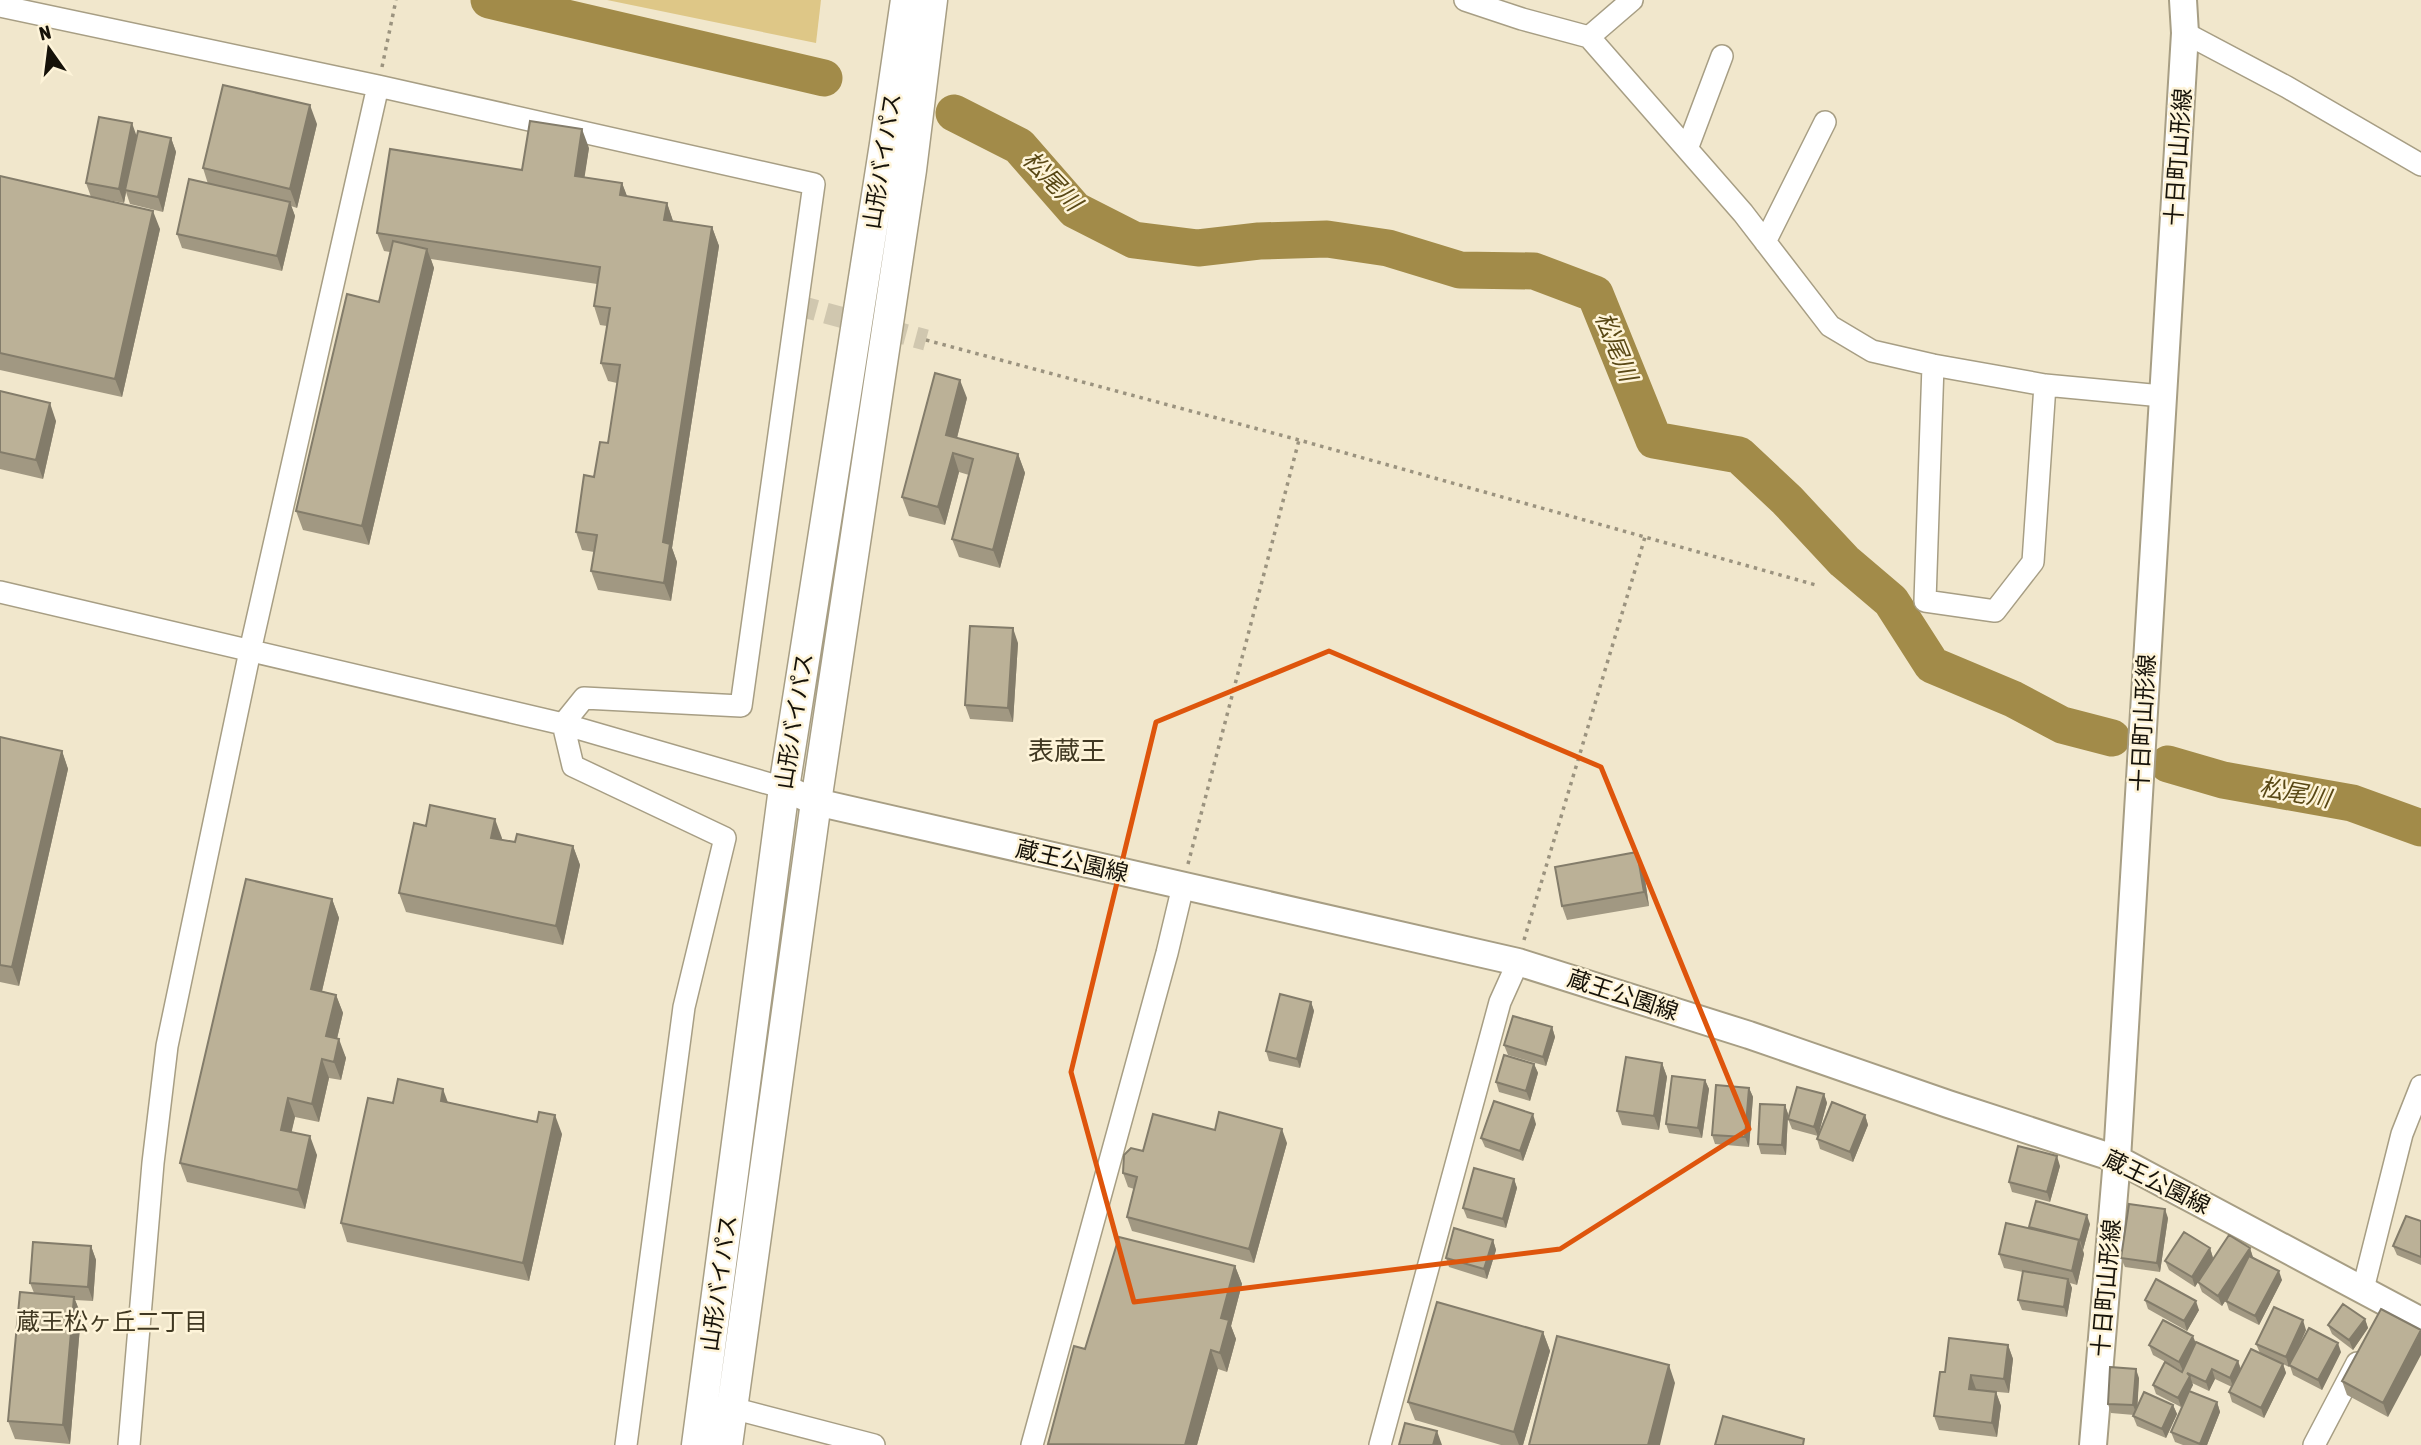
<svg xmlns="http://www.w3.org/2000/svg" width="2421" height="1445" font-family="'Asap Condensed','Noto Sans JP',sans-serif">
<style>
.green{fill:#dec787}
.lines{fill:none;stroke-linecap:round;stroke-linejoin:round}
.river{stroke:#a28b49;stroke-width:37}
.minor-tunnel{stroke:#d0c7af;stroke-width:21;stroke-dasharray:21 10;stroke-linecap:butt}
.minor-casing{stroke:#a79e84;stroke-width:24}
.major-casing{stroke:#a79e84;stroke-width:30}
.highway-casing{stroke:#a79e84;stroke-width:33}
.path{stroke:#9b937f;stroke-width:3.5;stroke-dasharray:3.5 5;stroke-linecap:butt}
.minor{stroke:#fff;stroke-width:21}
.major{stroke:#fff;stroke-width:26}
.highway{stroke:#fff;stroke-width:30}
.wall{fill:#a19882}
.shaded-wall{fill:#837c6a}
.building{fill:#bbb197;stroke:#837c6a;stroke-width:2}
.marked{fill:none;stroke:#de550c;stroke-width:5;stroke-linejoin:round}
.labels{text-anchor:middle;stroke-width:5;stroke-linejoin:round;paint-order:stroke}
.street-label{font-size:23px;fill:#161209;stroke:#fef4d9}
.water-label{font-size:24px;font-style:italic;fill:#594815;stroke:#fef4d9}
.neighbourhood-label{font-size:24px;fill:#403822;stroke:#fef4d9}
.quarter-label{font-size:26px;fill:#403822;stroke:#fef4d9}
</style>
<rect width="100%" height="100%" fill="#f1e7cc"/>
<path class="green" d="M607,0H821L816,43Z"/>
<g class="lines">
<path class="river" d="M489,0L824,78
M954,113L1019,146L1075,210L1134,240L1198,248L1259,241L1327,239L1388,248L1460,270L1534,271L1595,294L1654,440L1739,455L1787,500L1844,561L1891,601L1932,665L2013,699L2062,725L2112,738
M2168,764L2223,780L2352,803L2421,828"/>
<path class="minor-tunnel" d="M796,305L926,340"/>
<defs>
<path id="minor" d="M1465,0L1522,19L1589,37L1743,213L1830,326L1872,351L1933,365L2045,385L2162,396
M0,6L378,86L814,184L741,706L584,698L563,724L573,766L725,838L684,1007L626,1445
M2185,33L2287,87L2421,165
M1589,37L1632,0
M1687,149L1722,56
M1765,242L1825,122
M1933,365L1925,601L1995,611L2033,562L2045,385
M0,592L563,724L784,788
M2363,1289L2402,1134L2421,1086
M732,1408L874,1445
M129,1445L153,1163L167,1046L250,651L378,86
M1032,1445L1167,953L1183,886
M1380,1445L1500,1002L1518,962
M2314,1445L2357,1363"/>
<path id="major" d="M784,788L816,802L1518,962L1749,1035L1948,1104L2117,1159L2421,1321
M2093,1445L2117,1159L2185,33L2183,0"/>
<path id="highway" d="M697,1445L784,788L885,144L906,0
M727,1445L816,802L911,170L932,0"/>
</defs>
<use href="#minor" class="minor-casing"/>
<use href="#major" class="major-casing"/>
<use href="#highway" class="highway-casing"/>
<path class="path" d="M382,67L396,0
M926,340L1299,440L1816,585
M1188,864L1299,440
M1524,940L1645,537"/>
<use href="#minor" class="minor"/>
<use href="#major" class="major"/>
<use href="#highway" class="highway"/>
</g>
<path class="wall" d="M317,124L297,208L291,206L295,216L282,271L182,248L177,234L208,184L203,168Z
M171,138L176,152L163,212L130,204L126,192L124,203L92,197L160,229L122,397L0,370V176L91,197L86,183Z
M589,148L584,177L622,183L627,197L667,203L673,221L712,227L719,246L672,548L677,562L671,601L598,590L591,571L594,552L582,550L576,532L594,477L608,443L617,383L608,381L601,363L607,326L600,325L594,306L597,284L431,259L434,268L369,545L303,530L296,511L379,302L390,252L384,251L377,233L522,170Z
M0,391L56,421L43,479L0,469Z
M967,398L957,438L1018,454L1025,473L1000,568L959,557L952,539L969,475L959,472L945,525L909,516L902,497Z
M1018,643L1013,722L970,719L965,705Z
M0,737L62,751L68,769L19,986L0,982Z
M502,838V840L515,842L573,846L580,865L563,945L406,912L399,893Z
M1637,852L1643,866L1649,906L1567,920L1562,906Z
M332,899L339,918L322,991L336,995L343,1013L337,1039L346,1058L341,1080L329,1078L319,1122L295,1117L291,1132L317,1155L305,1209L187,1182L180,1163Z
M1311,1002L1314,1011L1300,1068L1269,1061L1266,1051Z
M1552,1027L1555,1037L1546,1066L1508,1055L1504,1045Z
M1662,1063L1667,1077L1659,1130L1622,1125L1617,1111Z
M1534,1064L1538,1073L1530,1101L1499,1092L1496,1082Z
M1705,1080L1709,1089L1702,1138L1669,1133L1666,1124Z
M1749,1088L1753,1097L1749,1147L1715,1144L1712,1135Z
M1824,1094L1827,1103L1818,1136L1792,1129L1788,1119Z
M393,1103H448L562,1134L529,1281L347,1242L341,1223Z
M1785,1105L1788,1114L1786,1155L1761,1154L1758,1144Z
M1865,1115L1868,1125L1853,1162L1820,1149L1817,1139Z
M1536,1124L1523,1161L1485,1147L1481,1138Z
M1215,1130L1287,1143L1254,1263L1132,1231L1127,1217L1134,1189L1128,1187L1123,1173L1143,1151Z
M2060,1166L2050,1202L2012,1192L2009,1182Z
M1514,1179L1517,1188L1506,1228L1467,1218L1463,1208Z
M2168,1218L2160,1272L2125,1267L2121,1258Z
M2421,1221V1265L2397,1255L2393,1246Z
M2090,1224L2083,1250L2084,1254L2077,1285L2070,1283L2072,1288L2067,1317L2022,1310L2018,1300L2023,1272L2004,1268L1999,1254L2030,1228L2029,1227Z
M1493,1240L1496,1250L1487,1279L1449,1267L1446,1258Z
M91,1246L96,1260L93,1301L75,1300L81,1315L70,1444L15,1439L8,1421L34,1293L30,1283Z
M2210,1248L2213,1258L2195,1287L2169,1270L2165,1261Z
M2250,1248L2253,1257L2282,1280L2259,1325L2229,1310L2226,1301L2229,1295L2222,1306L2202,1292L2198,1282Z
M1235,1266L1242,1284L1231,1326L1236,1339L1227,1372L1218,1369L1197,1445H1048Z
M2145,1300L2199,1310L2187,1331L2148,1309Z
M2381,1309L2388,1417L2347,1395L2342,1381Z
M2365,1319L2368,1328L2353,1350L2332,1334L2328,1325Z
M2306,1330L2292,1361L2341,1352L2322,1390L2293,1375L2290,1366L2289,1367L2283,1364L2286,1373L2264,1418L2232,1402L2229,1392L2232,1387L2215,1379L2209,1391L2192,1383L2193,1385L2190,1391L2217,1402L2220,1412L2207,1445H2183L2175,1442L2171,1432L2184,1402L2181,1407L2156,1394L2153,1385L2182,1371L2153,1355L2149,1345L2196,1343L2238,1361L2241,1369L2260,1353L2256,1344Z
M1543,1332L1550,1351L1523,1445H1501L1415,1420L1408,1402Z
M2008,1345L2013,1359L2009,1393L1976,1390L1996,1392L2001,1406L1997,1437L1939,1430L1934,1416L1945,1372Z
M2139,1378L2137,1407L2173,1405L2177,1414L2166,1438L2137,1426L2133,1416L2134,1415L2111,1413L2108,1404Z"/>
<path class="shaded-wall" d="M310,105L317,124L297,208L290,189Z
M132,123L137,137L125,190L126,192L124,203L119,189Z
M582,129L589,148L582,194L575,176Z
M171,138L176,152L163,212L158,197Z
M622,183L629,201L620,195Z
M290,202L295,216L282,271L277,256Z
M667,203L673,221L664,220Z
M153,211L160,229L122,397L115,379Z
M712,227L719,246L672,548L677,562L671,601L664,583L663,542Z
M427,249L434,268L369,545L362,526Z
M960,380L967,398L953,453L959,472L945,525L938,507L946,435Z
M50,403L56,421L43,479L36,460Z
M1018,454L1025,473L1000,568L993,550Z
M1013,628L1018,643L1013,722L1008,708Z
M62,751L68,769L19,986L12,967Z
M495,819L502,838L498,856L491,838Z
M573,846L580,865L563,945L556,926Z
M1637,852L1643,866L1649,906L1644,892Z
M332,899L339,918L318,1008L311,989Z
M336,995L343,1013L333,1055L326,1036Z
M1311,1002L1314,1011L1300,1068L1297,1059Z
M1552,1027L1555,1037L1546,1066L1543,1057Z
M339,1039L346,1058L341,1080L334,1062Z
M322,1059L329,1078L319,1122L312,1104Z
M1662,1063L1667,1077L1659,1130L1654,1116Z
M1534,1064L1538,1073L1530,1101L1526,1091Z
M1705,1080L1709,1089L1702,1138L1698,1128Z
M1749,1088L1753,1097L1749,1147L1745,1137Z
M443,1089L450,1108L441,1101Z
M1824,1094L1827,1103L1818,1136L1814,1127Z
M288,1098L295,1117L288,1148L281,1130Z
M1785,1105L1788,1114L1786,1155L1782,1145Z
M1533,1114L1536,1124L1523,1161L1520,1151Z
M555,1115L562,1134L529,1281L523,1263Z
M1865,1115L1868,1125L1853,1162L1850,1152Z
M1282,1129L1287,1143L1254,1263L1249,1249Z
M310,1136L317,1155L305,1209L298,1190Z
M2057,1156L2060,1166L2050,1202L2047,1192Z
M1514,1179L1517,1188L1506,1228L1503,1219Z
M2165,1209L2168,1218L2160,1272L2157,1263Z
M2087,1215L2090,1224L2083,1250L2080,1240Z
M1493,1240L1496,1250L1487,1279L1484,1269Z
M2079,1240L2084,1254L2077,1285L2072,1271Z
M91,1246L96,1260L93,1301L88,1287Z
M2210,1248L2213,1258L2195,1287L2192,1277Z
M2250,1248L2253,1258L2222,1306L2218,1296Z
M1235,1266L1242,1284L1231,1326L1236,1339L1227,1372L1220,1353L1221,1318Z
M2279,1271L2282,1280L2259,1325L2255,1316Z
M2068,1279L2072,1288L2067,1317L2064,1307Z
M74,1297L81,1315L70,1444L63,1425Z
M2196,1301L2199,1310L2187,1331L2184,1321Z
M2365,1319L2368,1328L2353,1350L2349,1340Z
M2303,1320L2306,1330L2289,1367L2286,1357Z
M2421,1331V1355L2388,1417L2383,1403Z
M1543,1332L1550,1351L1523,1445H1519L1514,1432Z
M2193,1336L2197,1346L2183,1371L2179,1362Z
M2338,1343L2341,1352L2322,1390L2318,1380Z
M2008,1345L2013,1359L2009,1393L2004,1379Z
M1211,1350L1218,1369L1197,1445H1185Z
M2238,1361L2241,1371L2233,1387L2230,1378Z
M2283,1364L2286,1373L2264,1418L2261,1408Z
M1669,1365L1675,1383L1660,1445H1648Z
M2136,1369L2139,1378L2137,1415L2133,1405Z
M2212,1369L2215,1379L2209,1391L2206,1382Z
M1971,1375L1976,1389L1974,1403L1969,1389Z
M2190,1376L2193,1385L2181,1407L2178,1398Z
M1996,1392L2001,1406L1997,1437L1992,1423Z
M2217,1402L2220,1412L2207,1445H2201L2200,1444Z
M2173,1405L2177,1414L2166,1438L2162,1429Z
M1437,1431L1442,1445H1433Z"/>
<path class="building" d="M223,85L310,105L290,189L203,168Z
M99,117L132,123L119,189L86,183Z
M530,121L582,129L575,176L622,183L620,195L667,203L664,220L712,227L663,542L670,544L664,583L591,571L597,535L576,532L584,475L594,477L600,442L608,443L620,365L601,363L610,308L594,306L600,267L377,233L390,149L522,170Z
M138,131L171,138L158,197L125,190Z
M0,176L153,211L115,379L0,353Z
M189,179L290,202L277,256L177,234Z
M393,241L427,249L362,526L296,511L347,294L379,302Z
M935,373L960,380L946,435L1018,454L993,550L952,539L973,459L953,453L938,507L902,497Z
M0,391L50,403L36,460L0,452Z
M970,626L1013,628L1008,708L965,705Z
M0,737L62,751L12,967L0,965Z
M430,805L495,819L491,838L515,842L517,834L573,846L556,926L399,893L414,823L426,826Z
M1637,852L1644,892L1562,906L1555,867Z
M246,879L332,899L311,989L336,995L326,1036L339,1039L334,1062L322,1059L312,1104L288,1098L281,1130L310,1136L298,1190L180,1163Z
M1280,994L1311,1002L1297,1059L1266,1051Z
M1513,1016L1552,1027L1543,1057L1504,1045Z
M1504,1055L1534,1064L1526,1091L1496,1082Z
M1626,1057L1662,1063L1654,1116L1617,1111Z
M1672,1076L1705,1080L1698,1128L1666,1124Z
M398,1079L443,1089L441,1101L537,1122L539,1112L555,1115L523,1263L341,1223L368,1098L393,1103Z
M1716,1085L1749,1088L1745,1137L1712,1135Z
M1797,1087L1824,1094L1814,1127L1788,1119Z
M1494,1101L1533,1114L1520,1151L1481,1138Z
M1832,1102L1865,1115L1850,1152L1817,1139Z
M1760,1104L1785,1105L1782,1145L1758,1144Z
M1219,1112L1282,1129L1249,1249L1127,1217L1137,1177L1123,1173L1124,1155L1131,1148L1143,1151L1153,1114L1215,1130Z
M2018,1146L2057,1156L2047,1192L2009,1182Z
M1474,1168L1514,1179L1503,1219L1463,1208Z
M2036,1201L2087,1215L2080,1240L2029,1227Z
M2129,1204L2165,1209L2157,1263L2121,1258Z
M2406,1216L2421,1221V1257L2393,1246Z
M2006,1223L2079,1240L2072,1271L1999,1254Z
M1454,1228L1493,1240L1484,1269L1446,1258Z
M2184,1232L2210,1248L2192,1277L2165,1261Z
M2229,1235L2250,1248L2218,1296L2198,1282Z
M1119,1237L1235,1266L1221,1318L1229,1320L1220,1353L1211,1350L1185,1445L1048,1444L1074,1346L1085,1349Z
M33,1242L91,1246L88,1287L30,1283Z
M2249,1256L2279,1271L2255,1316L2226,1301Z
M2023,1271L2068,1279L2064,1307L2018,1300Z
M2156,1279L2196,1301L2184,1321L2145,1300Z
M20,1292L74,1297L63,1425L8,1421Z
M1437,1302L1543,1332L1514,1432L1408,1402Z
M2343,1304L2365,1319L2349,1340L2328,1325Z
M2274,1307L2303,1320L2286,1357L2256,1344Z
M2381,1309L2421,1330L2383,1403L2342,1381Z
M2163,1320L2193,1336L2179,1362L2149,1345Z
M2309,1328L2338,1343L2318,1380L2289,1365Z
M1557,1336L1669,1365L1648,1445H1529Z
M1949,1338L2008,1345L2004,1379L1971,1375L1969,1389L1996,1392L1992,1423L1934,1416L1940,1372H1945Z
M2196,1342L2238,1361L2230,1378L2212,1369L2206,1382L2187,1373L2190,1376L2178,1398L2153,1385L2165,1362L2182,1372Z
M2251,1349L2283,1364L2261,1408L2229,1392Z
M2110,1367L2136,1369L2133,1405L2108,1404Z
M2189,1391L2217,1402L2200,1444L2171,1432Z
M2144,1392L2173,1405L2162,1429L2133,1416Z
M1723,1416L1804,1439L1803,1445H1715Z
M1405,1423L1437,1431L1433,1445H1399Z"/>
<path class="marked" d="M1329,651L1601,767L1749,1129L1560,1249L1134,1302L1071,1072L1156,722Z"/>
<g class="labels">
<g class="street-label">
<text transform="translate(2178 157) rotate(-86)" y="8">十日町山形線</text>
<text transform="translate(882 161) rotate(-81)" y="8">山形バイパス</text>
<text transform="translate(794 721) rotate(-81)" y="8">山形バイパス</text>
<text transform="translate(2143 723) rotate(-87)" y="8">十日町山形線</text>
<text transform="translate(1072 861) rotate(13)" y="8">蔵王公園線</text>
<text transform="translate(1623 995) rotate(18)" y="8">蔵王公園線</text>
<text transform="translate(2157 1182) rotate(26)" y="8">蔵王公園線</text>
<text transform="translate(719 1283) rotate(-82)" y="8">山形バイパス</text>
<text transform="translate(2106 1288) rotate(-85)" y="8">十日町山形線</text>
</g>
<g class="water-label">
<text transform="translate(1052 181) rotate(46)" y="8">松尾川</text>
<text transform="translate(1616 347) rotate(68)" y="8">松尾川</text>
<text transform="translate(2295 793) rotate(10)" y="8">松尾川</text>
</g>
<g class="neighbourhood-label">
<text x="112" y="1330">蔵王松ヶ丘二丁目</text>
</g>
<g class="quarter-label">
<text x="1067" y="760">表蔵王</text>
</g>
</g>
<g transform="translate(49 49) rotate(346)" stroke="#fef4d9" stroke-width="5" paint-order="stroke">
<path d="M0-5L12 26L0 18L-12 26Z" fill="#161209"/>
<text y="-10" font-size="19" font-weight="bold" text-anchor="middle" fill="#161209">N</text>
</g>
</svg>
